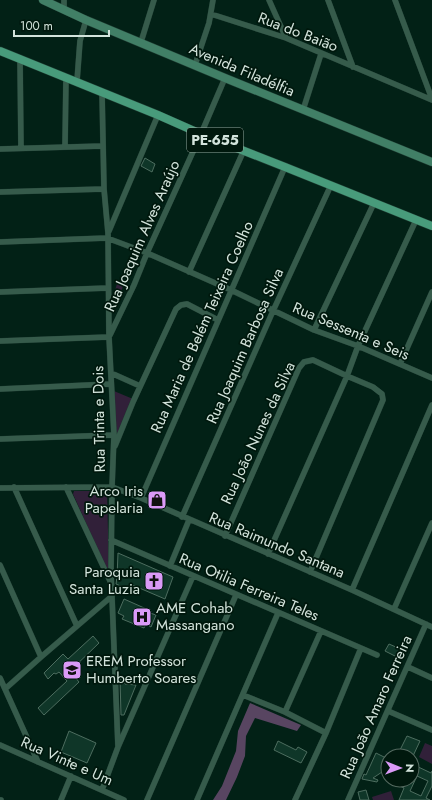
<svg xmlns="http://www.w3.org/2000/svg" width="432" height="800" font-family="Jost,sans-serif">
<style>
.green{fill:#312039}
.forest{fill:#584561}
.building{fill:#0f3628;stroke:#4d6d5f;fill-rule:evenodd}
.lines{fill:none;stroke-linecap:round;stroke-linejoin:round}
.street-casing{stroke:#1f3c32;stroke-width:6}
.secondary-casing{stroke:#1f3c32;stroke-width:9}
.primary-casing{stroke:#1f3c32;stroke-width:9}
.street{stroke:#365b4b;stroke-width:5.5}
.secondary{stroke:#417f66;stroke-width:8}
.primary{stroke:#489b7b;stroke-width:8}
.labels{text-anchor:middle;stroke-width:3.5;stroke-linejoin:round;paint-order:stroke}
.shield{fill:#00180d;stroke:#94a79e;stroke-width:1}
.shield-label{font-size:14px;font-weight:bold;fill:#d3e4dc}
.street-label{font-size:15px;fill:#d3e4dc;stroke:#00180d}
.poi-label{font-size:15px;fill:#d3e4dc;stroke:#00180d;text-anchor:end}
</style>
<rect width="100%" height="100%" fill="#022116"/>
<path class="green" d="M117,284L123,286L117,305L111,302Z
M114,391L133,399L116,437Z
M74,491H104L107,493L109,568L108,569L106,568L73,494Z
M425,743L432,746V764L419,757Z
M391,791L394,800H373L372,797Z"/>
<path class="forest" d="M250,703L301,725L297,731L255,718L246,736L245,756L237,777L226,800H213L222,786L236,751L238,731Z"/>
<path class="building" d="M145,158L155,164L152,172L141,166Z
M118,553L173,577L165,599L130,584L128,589L116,584L117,577Z
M124,599L151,611L150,613L156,615L151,627L146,624L144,628L122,619L124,616L118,613Z
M93,636L99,643L70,671L79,682L44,715L38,708L67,681L59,672L56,674L54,673L48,679L44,673L63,654L68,659Z
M389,644L405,651L401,659L385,651Z
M120,679H124L125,684L136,685L124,715H121Z
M69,731L96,743L87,763L61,752Z
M407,736L420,741L413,756H397Z
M278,741L296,750L298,747L307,752L301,763L274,750Z
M376,753L388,759V768L373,778L378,780L377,782L362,779L364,774L366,775Z
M412,764L431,773L432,771V786L426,798L430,800H399L404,788L387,780H412ZM417,776L428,781L421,796L410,791Z
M366,790L369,800H360L358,792Z"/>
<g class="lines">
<defs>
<path id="street" d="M64,0V9
M269,0L286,38
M328,0L353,67
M395,0L432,99
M211,14L286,38L432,100
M141,42L154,0
M20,58L21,148
M195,65L209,23L213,0
M77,81L80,41L86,20
M102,92L104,189L108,233L109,337L114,435L112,487L111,572L118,747
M303,110L321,54
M65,147L66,77
M0,149L103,146
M0,192L104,189
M109,231L158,115
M0,242L107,238L147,253L231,290L314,330L358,346L432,378
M189,272L244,150
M0,292L108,288
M314,330L374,203
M110,335L134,285L147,253L201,134L225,78
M0,341L109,337
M400,364L432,292
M111,373L140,386
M0,389L111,384
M0,439L114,435
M115,446L133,402L176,309L181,305L187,304L218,320
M14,487L77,626
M66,487L111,583
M0,488L112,487L141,498L352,590L432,627
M141,498L285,167
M182,517L273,311L331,185
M225,536L299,368L304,362L313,360L347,376L373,387L382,394L383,400L310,572
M111,540L377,655
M268,554L347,376L358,346L416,220
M0,565L41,657
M170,566L189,520
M352,590L432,405
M394,609L432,523
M408,667L432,678
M0,678L38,762
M5,689L41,657L112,596
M243,695L285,712L326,733
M388,711L432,730
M285,712L321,631
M0,745L124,800
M102,790L118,747L193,576
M0,800H1
M61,800L71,776
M147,800L236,595
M197,800L278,613
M295,800L326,733L361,648
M348,800L426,624"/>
<path id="secondary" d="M43,0L86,20L225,78L432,162"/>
<path id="primary" d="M0,51L158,115L201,134L285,167L432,226"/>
</defs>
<use href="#street" class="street-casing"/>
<use href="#secondary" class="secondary-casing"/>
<use href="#primary" class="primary-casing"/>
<use href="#street" class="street"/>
<use href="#secondary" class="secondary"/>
<use href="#primary" class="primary"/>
</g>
<defs>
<symbol id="shop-square" viewBox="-11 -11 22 22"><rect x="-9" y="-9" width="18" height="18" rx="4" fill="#da9af7" stroke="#00180d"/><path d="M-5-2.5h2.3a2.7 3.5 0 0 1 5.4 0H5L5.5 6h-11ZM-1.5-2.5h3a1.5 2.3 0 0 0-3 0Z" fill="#111"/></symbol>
<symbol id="church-square" viewBox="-11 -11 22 22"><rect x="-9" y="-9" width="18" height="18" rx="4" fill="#da9af7" stroke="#00180d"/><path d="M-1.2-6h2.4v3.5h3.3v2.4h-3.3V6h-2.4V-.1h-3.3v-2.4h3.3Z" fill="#111"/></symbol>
<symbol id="hospital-square" viewBox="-11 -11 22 22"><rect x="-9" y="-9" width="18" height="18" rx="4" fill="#da9af7" stroke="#00180d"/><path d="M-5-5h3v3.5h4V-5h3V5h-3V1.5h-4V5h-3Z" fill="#111"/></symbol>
<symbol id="school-square" viewBox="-11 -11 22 22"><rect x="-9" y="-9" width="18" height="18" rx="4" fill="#da9af7" stroke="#00180d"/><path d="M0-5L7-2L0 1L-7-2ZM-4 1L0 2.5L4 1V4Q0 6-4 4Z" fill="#111"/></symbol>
</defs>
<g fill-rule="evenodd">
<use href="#shop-square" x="146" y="489" width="22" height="22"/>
<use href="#church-square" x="143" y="570" width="22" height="22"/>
<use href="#hospital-square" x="131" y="606" width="22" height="22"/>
<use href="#school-square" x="61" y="659" width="22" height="22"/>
</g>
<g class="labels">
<rect class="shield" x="187" y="128" width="56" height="24" rx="3"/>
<g class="shield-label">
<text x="215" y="145">PE-655</text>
</g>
<g class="street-label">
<text transform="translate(298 32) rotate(21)" y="5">Rua do Baião</text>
<text transform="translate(242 70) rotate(23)" y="5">Avenida Filadélfia</text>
<text transform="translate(142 236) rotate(-66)" y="5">Rua Joaquim Alves Araújo</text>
<text transform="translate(202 327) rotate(-66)" y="5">Rua Maria de Belém Teixeira Coelho</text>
<text transform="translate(351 331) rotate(23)" y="5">Rua Sessenta e Seis</text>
<text transform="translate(245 346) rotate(-66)" y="5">Rua Joaquim Barbosa Silva</text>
<text transform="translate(99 419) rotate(-91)" y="5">Rua Trinta e Dois</text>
<text transform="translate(258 433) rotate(-65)" y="5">Rua João Nunes da Silva</text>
<text transform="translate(277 545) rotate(23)" y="5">Rua Raimundo Santana</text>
<text transform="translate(249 587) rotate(23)" y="5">Rua Otilia Ferreira Teles</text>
<text transform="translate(376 707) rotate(-66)" y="5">Rua João Amaro Ferreira</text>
<text transform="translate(67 761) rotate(24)" y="5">Rua Vinte e Um</text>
</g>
<g class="poi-label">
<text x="143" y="496">Arco Iris<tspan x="143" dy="17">Papelaria</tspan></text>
<text x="140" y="577">Paroquia<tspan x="140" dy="17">Santa Luzia</tspan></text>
<text x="156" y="613" text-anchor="start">AME Cohab<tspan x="156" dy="17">Massangano</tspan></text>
<text x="86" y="666" text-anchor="start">EREM Professor<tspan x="86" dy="17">Humberto Soares</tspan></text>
</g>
</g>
<g transform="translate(400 768) rotate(91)"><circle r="19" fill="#00180d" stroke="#546a60"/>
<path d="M0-3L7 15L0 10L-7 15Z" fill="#da9af7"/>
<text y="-6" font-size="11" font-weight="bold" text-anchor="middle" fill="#d3e4dc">N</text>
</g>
<path d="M14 30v6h95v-6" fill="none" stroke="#d3e4dc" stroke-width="2"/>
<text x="20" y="30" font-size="12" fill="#d3e4dc" stroke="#00180d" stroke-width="3" paint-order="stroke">100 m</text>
</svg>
